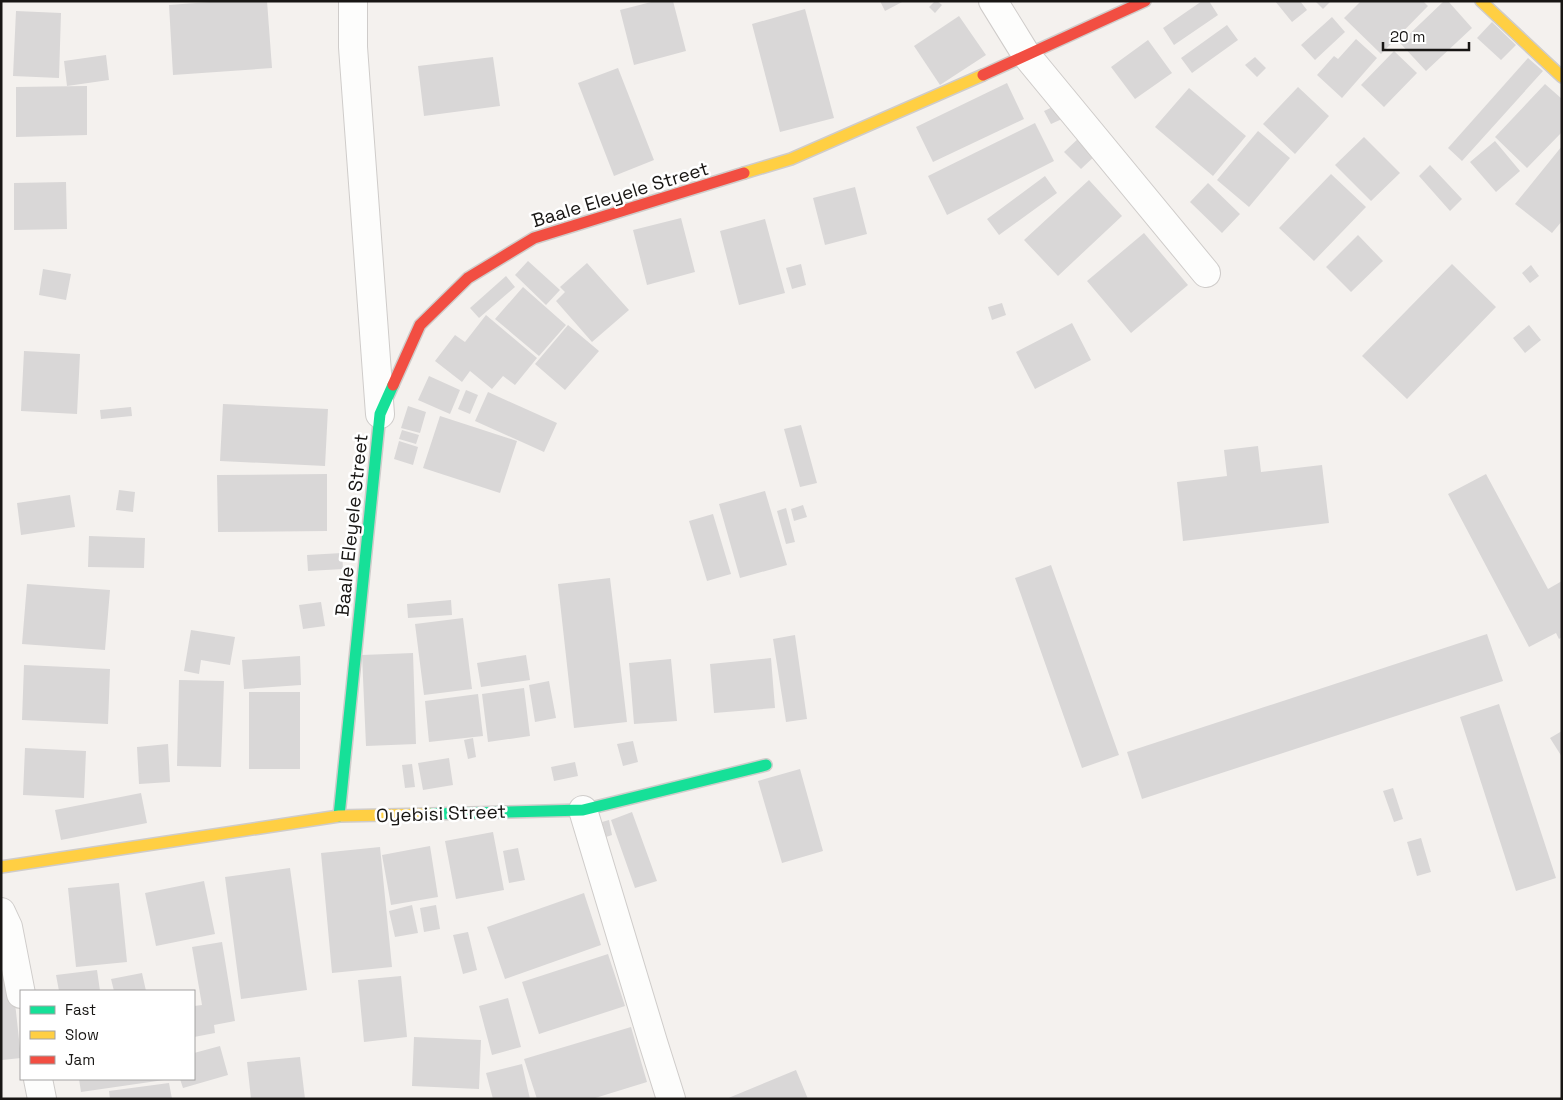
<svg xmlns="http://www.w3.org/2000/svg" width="1563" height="1100" font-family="'Space Grotesk',sans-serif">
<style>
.building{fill:#d9d7d7}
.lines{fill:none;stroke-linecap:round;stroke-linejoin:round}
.street-casing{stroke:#cfccca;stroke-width:30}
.fast-casing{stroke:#cfccca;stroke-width:14}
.slow-casing{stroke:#cfccca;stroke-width:14}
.jam-casing{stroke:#cfccca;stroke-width:14}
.street{stroke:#fdfdfc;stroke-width:28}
.fast{stroke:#16e098;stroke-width:11}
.slow{stroke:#ffcf43;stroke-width:11}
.jam{stroke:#f24e42;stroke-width:11}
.labels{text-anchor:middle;stroke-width:5;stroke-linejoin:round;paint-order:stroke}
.street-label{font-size:19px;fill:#181614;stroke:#fff}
</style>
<rect width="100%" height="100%" fill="#f4f1ee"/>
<path class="building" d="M223,1H267L272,68L173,75L169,5Z
M655,1H673L686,51L634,65L620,10Z
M880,1H904L885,11Z
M935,1H937L942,5L935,13L929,7Z
M1202,1H1209L1218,15L1174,45L1163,28Z
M1275,1H1300L1307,10L1292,22Z
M1315,1H1331L1323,9Z
M1361,1H1423L1428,6L1381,54L1344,18Z
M1444,1H1448L1472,28L1426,71L1400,43Z
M805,9L834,118L780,132L752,24Z
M16,11L61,13L59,78L13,76Z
M959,16L986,55L940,85L914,46Z
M1332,17L1345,32L1315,60L1301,45Z
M1492,22L1516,45L1501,60L1477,38Z
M1227,25L1238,40L1192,73L1181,58Z
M1356,39L1377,58L1342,98L1317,75L1334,56L1338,59Z
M1148,40L1172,73L1135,99L1111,67Z
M1394,51L1417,73L1384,107L1361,85Z
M106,55L109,80L67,86L64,61Z
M493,57L500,106L424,116L418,66Z
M1255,57L1266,68L1257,77L1245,65Z
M1528,58L1543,71L1462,161L1448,148Z
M618,68L654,160L614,176L578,83Z
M1007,83L1024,119L933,162L916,127Z
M1545,84L1562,99V132L1527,168L1495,137Z
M87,86V135L16,137V87Z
M1298,87L1329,116L1295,154L1263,124Z
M1189,88L1246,136L1213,176L1155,127Z
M1057,105L1062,119L1051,124L1044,111Z
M1035,123L1054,161L947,215L928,176Z
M1258,131L1290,158L1249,207L1217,180Z
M1081,136L1098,153L1081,169L1064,152Z
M1364,137L1400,173L1371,201L1335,165Z
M1495,141L1520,171L1496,192L1470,162Z
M1562,146V221L1552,233L1515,204Z
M1430,165L1462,199L1450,211L1419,176Z
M1331,174L1366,207L1314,261L1279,228Z
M1045,176L1057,193L999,235L987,219Z
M1089,180L1122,216L1058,276L1024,240Z
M66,182L67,229L14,230V183Z
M1208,183L1240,214L1222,233L1190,202Z
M855,187L867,234L825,245L813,198Z
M681,218L695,272L647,285L633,230Z
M765,219L785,293L739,305L720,231Z
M1144,233L1188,285L1131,333L1087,281Z
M1358,235L1383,261L1351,292L1326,267Z
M528,261L560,290L546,305L515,275Z
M587,263L629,310L592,342L556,301L565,292L560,287Z
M801,264L806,285L792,289L786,268Z
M1452,264L1496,307L1407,399L1362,356Z
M1531,265L1539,276L1530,283L1522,273Z
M43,269L71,274L66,300L39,295Z
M506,276L515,287L479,318L470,308Z
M523,287L566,325L539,356L495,319Z
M1002,303L1006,315L992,320L988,307Z
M486,315L537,358L515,385L503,376L492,389L470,371L462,382L435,361L455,335L465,342Z
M1072,323L1091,360L1035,389L1016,352Z
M568,325L599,351L565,390L535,364Z
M1529,325L1541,340L1525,353L1513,338Z
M24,351L80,354L77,414L21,411Z
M429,376L460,390L450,414L418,400Z
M466,390L478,395L470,414L458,409Z
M488,392L557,423L544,452L475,421Z
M223,404L328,409L325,466L220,461Z
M408,406L426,412L420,433L401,428Z
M131,407L132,416L101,419L100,410Z
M440,416L517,441L500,493L423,468Z
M801,425L817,483L800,487L784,429Z
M402,430L419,435L416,444L399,439Z
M399,441L418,447L413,465L394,459Z
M1258,446L1261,472L1322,465L1329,523L1183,541L1177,482L1227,476L1224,450Z
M327,474V531L218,532L217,475Z
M1486,474L1548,589L1562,581V637L1559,639L1556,633L1529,647L1448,494Z
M119,490L135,492L133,512L116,510Z
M765,491L787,565L740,578L719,504Z
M70,495L75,527L21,535L17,503Z
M803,505L807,517L794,521L791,509Z
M786,508L795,542L786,544L777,511Z
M713,514L731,574L707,581L689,521Z
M89,536L145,538L144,568L88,567Z
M342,553L343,569L308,571L307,555Z
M1051,565L1119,755L1082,768L1015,578Z
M610,578L627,722L574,728L558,584Z
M27,584L110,590L105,650L22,644Z
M451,600L452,615L408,618L407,604Z
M321,602L325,626L303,629L299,605Z
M463,618L472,689L424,695L415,624Z
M191,630L235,637L230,665L201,660L199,674L184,671Z
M1487,634L1503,681L1142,799L1127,752Z
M795,635L807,719L786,722L773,639Z
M413,653L416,744L366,746L362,655Z
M526,655L530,680L481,687L477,663Z
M300,656L301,685L244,689L242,660Z
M771,658L775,708L714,713L710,664Z
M671,659L677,721L634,724L629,663Z
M24,665L110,669L108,724L22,720Z
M179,680L224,681L221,767L177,766Z
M549,681L556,718L535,722L529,685Z
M524,688L530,736L488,742L482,694Z
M249,692H300V769H249Z
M478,694L483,736L429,742L425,701Z
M1499,704L1556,878L1516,891L1460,717Z
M1562,731V757L1550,738Z
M473,738L476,757L468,759L464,740Z
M633,741L638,762L623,766L617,744Z
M168,744L170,782L139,784L137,747Z
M25,748L86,751L84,798L23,795Z
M449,758L453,785L423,790L418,763Z
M575,762L578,776L554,781L551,767Z
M412,764L415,787L405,788L402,765Z
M800,769L823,851L782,863L758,781Z
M1393,788L1403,819L1394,822L1383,791Z
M141,793L147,823L61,840L55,810Z
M632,812L657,881L635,888L611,820Z
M609,820L612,835L606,837L602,822Z
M493,832L504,890L456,899L445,841Z
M1421,838L1431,872L1417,876L1407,842Z
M430,846L438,897L391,905L382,855Z
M380,847L392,967L332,973L321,853Z
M518,848L525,880L509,883L503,851Z
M290,868L307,990L241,999L225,877Z
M204,881L215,934L156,946L145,893Z
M119,883L127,962L76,967L68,888Z
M584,893L601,945L505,979L487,927Z
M412,905L418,933L395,937L389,911Z
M436,905L440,929L424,932L420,908Z
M468,932L477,970L463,974L453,935Z
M222,942L235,1021L214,1025L215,1033L194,1037V1006L202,1005L192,947Z
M9,947L21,1058L2,1060L1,948Z
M608,954L625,1006L539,1034L522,982Z
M97,970L100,991H59L56,975Z
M142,973L146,991H114L111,979Z
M401,976L407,1037L364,1042L358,980Z
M508,998L521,1047L492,1055L479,1006Z
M631,1027L647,1082L592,1099H537L524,1059Z
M414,1037L481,1040L479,1089L412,1086Z
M220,1046L228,1075L183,1088L180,1079H194V1053Z
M300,1057L305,1099H251L247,1062Z
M522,1064L530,1099H493L486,1073Z
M796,1070L808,1099H726Z
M79,1079H164V1080L81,1092Z
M169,1083L172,1099H110L109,1091Z"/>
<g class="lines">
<defs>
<path id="street" d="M353,1V47L380,414
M993,1L1027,56L1206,273
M583,810L653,1042L671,1099
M1,912L8,927L21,994
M38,1079L42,1099"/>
<path id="fast" d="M430,814L583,810L766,765
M339,816L380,414L393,385"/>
<path id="slow" d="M1481,1L1562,77
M744,173L791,159L983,75
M1,867L339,816L430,814"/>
<path id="jam" d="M983,75L1145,1
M393,385L420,325L468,278L534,238L744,173"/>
</defs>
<use href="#street" class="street-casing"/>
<use href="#fast" class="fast-casing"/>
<use href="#slow" class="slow-casing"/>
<use href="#jam" class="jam-casing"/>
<use href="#street" class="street"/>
<use href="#fast" class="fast"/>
<use href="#slow" class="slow"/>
<use href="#jam" class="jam"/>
</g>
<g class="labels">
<g class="street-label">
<text transform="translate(620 194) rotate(-17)" y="7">Baale Eleyele Street</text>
<text transform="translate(351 525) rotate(-84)" y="7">Baale Eleyele Street</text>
<text transform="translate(441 813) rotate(-2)" y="7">Oyebisi Street</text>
</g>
</g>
<rect width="1563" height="1100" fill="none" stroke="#181614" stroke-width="5"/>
<rect x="20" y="990" width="175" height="90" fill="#ffffff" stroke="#a3a2a1"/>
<rect x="30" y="1006" width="25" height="8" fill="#16e098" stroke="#a3a2a1"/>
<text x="65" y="1015" font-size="15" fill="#181614">Fast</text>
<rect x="30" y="1031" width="25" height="8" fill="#ffcf43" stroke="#a3a2a1"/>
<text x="65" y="1040" font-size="15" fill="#181614">Slow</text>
<rect x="30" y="1056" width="25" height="8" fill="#f24e42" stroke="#a3a2a1"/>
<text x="65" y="1065" font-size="15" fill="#181614">Jam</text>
<path d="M1383 42v8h86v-8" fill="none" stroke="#181614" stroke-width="2.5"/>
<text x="1390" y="42" font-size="15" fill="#181614" stroke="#ffffff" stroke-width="4" paint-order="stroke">20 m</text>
</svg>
